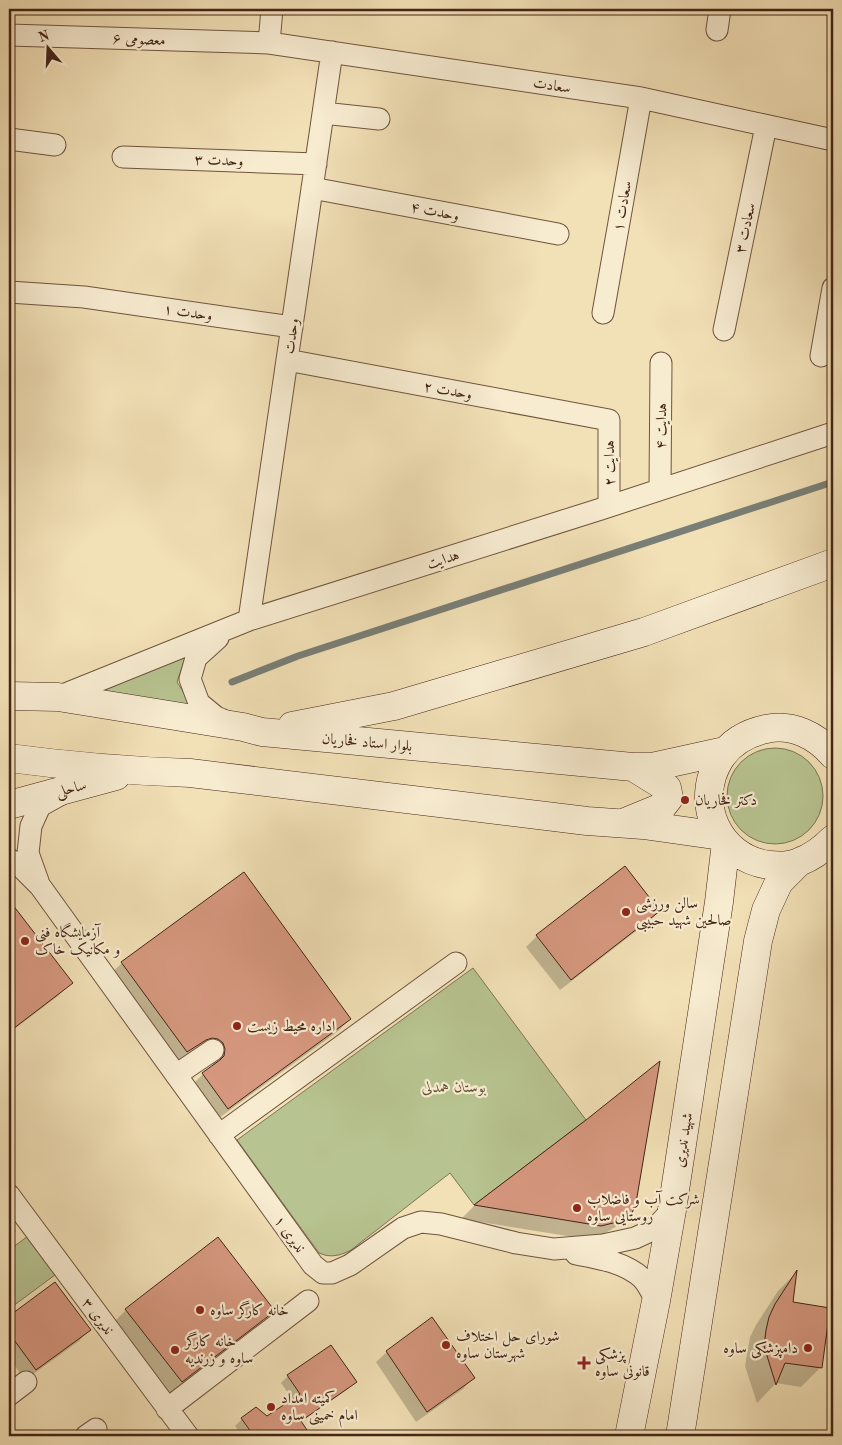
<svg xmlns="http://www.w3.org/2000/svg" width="842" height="1445" font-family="'Old Standard TT',Amiri,serif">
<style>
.green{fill:#b7c390;stroke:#7e7453}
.shadow{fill:#0003}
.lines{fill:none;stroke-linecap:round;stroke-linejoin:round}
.stream{stroke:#797f76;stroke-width:7}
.building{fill:#d6987f;stroke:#442516}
.street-casing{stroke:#70543e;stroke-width:23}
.secondary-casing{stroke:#442516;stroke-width:29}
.street{stroke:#f7ebd0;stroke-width:21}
.secondary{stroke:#f7ebd0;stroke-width:28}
.poi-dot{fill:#8f2418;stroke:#f7ebd0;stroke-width:2}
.labels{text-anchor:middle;stroke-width:4.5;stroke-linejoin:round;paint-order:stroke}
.street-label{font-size:15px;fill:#442516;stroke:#f7ebd0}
.poi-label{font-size:15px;fill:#442516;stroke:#f7ebd0;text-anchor:start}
.park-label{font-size:15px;font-style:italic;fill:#614c34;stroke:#f7ebd0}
</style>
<rect width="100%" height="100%" fill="#f2e0b6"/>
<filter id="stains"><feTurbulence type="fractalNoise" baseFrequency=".004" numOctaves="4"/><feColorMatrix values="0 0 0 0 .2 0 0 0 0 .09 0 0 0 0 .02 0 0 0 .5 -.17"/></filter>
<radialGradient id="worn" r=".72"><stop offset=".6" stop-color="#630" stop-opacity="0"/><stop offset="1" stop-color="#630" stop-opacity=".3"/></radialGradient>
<path class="green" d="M187,652L177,682L193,707L100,690Z
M727 796a48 48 0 1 1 96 0a48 48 0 1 1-96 0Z
M473,968L586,1120L474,1205L450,1173L351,1250C340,1256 330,1258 319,1253L237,1140Z
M35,1231L63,1269L9,1309V1250Z"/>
<path class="shadow" d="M625,867L659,911L648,922L560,990L526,947L537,936Z
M9,902L71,983L58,996L9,1033Z
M122,963L350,1019L337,1032L215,1121L190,1087L203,1074L212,1067L213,1062L174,1064L109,975Z
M587,1121L631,1212L617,1226L602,1235L586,1239L461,1219L474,1206Z
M9,1221L16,1231L9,1237Z
M795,1274L792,1303L829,1309L820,1368L801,1387L776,1383L757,1403L745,1366L750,1337L756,1325L778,1291Z
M55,1284L89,1330L79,1341L25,1380L9,1358V1317Z
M126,1310L273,1311L259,1324L167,1395L112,1324Z
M387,1352L473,1378L463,1389L416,1422L376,1362Z
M288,1376L355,1382L348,1389L300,1422L309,1436H242L235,1426L242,1419L267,1417L293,1400L281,1383Z"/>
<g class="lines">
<path class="stream" d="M232,682L298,656L833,482"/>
</g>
<path class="building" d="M625,866L660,911L571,980L536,935Z
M244,872L351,1019L228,1109L202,1073L220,1060L224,1056L225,1049L223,1043L218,1039L212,1038L206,1040L187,1052L121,962Z
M9,900L73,983L9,1032Z
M660,1061L636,1203L632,1213L617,1222L601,1226L474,1205L586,1120Z
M218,1237L275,1311L182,1382L125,1309Z
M797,1270L793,1302L830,1308L822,1368L785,1363L776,1385L764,1346L766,1330L769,1317L775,1304Z
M55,1282L91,1330L36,1370L9,1333V1316Z
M432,1317L475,1378L427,1412L386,1351Z
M331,1345L357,1382L301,1421L311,1436H254L241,1418L256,1407L267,1416L300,1394L287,1375Z"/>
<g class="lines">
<defs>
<path id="street" d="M717,30L720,9
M9,35L269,43L641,98L833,140
M269,43L272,9
M323,113L379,119
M9,139L55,145
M123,157L316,164
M312,188L558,234
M9,292L84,297L292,327
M603,313L641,98
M724,330L766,126
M821,356L833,288
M287,360L609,420V506
M660,489L661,363
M249,620L332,52
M218,638L196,658L190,679L199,703L216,717L228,722
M58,697L249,620L601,509L833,433
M9,859L20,866L40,886L313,1265L323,1273H332L350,1265L403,1228L421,1222L441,1224L516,1243L554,1249L603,1245L635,1238L648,1232L659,1224L672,1210
M38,881L28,853L31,826L40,806L60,795
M176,1075L213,1050
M219,1135L456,963
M9,1195L188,1436
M576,1254C598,1258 624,1262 642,1278C648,1284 652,1293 656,1301
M9,1395L26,1382
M167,1409L308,1301
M86,1436L96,1429"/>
<path id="secondary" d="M9,696L58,697L243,727L262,732L633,767H652L725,751
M292,726L394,706L644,632L833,563
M833,755C817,736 792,723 766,729C747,733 731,742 720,759C693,802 718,858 769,865C779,866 790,866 799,862C813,857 823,849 833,839
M9,758C69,766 129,771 190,773L587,821L643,825L721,836
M9,805L116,776
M623,823L662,807L669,798L667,788L633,767
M629,1436L656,1301L672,1210L719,902L726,842
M680,1436L758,941L766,910L779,882L798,863"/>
</defs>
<use href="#street" class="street-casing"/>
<use href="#secondary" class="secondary-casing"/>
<use href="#street" class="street"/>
<use href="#secondary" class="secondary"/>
</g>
<g class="poi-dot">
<circle cx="685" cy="800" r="5"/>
<circle cx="626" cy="912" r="5"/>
<circle cx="25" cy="941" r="5"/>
<circle cx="237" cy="1026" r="5"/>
<circle cx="577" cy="1208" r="5"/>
<circle cx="200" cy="1310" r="5"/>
<circle cx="446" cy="1345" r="5"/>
<circle cx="808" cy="1348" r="5"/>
<circle cx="175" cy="1350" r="5"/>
<path d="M581.5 1355.5h5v5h5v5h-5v5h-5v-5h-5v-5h5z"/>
<circle cx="271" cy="1407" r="5"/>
</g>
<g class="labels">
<g class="street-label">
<text transform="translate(139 39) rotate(2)" y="5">معصومی ۶</text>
<text transform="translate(552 85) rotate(9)" y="5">سعادت</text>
<text transform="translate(219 160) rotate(2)" y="5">وحدت ۳</text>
<text transform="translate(622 206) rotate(-80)" y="5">سعادت ۱</text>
<text transform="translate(435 211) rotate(11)" y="5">وحدت ۴</text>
<text transform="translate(745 228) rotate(-78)" y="5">سعادت ۳</text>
<text transform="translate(188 312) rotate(8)" y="5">وحدت ۱</text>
<text transform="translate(291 336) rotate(-82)" y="5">وحدت</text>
<text transform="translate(448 390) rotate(10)" y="5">وحدت ۲</text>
<text transform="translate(661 426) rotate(-89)" y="5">هدایت ۴</text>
<text transform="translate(609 463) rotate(-90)" y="5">هدایت ۲</text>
<text transform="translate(443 559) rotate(-18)" y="5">هدایت</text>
<text transform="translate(367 742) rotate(5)" y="5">بلوار استاد فخاریان</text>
<text transform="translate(71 788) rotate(-15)" y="5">ساحلی</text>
<text transform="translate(683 1140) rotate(-81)" y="5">شهید ندیری</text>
<text transform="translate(290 1234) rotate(54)" y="5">ندیری ۱</text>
<text transform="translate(98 1316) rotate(53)" y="5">ندیری ۳</text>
</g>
<g class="poi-label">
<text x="695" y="805">دکتر فخاریان</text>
<text x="636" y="908">سالن ورزشی<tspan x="636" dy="17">صالحین شهید حبیبی</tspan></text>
<text x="35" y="937">آزمایشگاه فنی<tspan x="35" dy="17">و مکانیک خاک</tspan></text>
<text x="247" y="1031">اداره محیط زیست</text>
<text x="587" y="1204">شرکت آب و فاضلاب<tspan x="587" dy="17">روستایی ساوه</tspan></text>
<text x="210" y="1315">خانه کارگر ساوه</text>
<text x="456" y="1341">شورای حل اختلاف<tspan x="456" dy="17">شهرستان ساوه</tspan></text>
<text x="185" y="1346">خانه کارگر<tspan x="185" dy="17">ساوه و زرندیه</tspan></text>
<text x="798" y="1353" text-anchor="end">دامپزشکی ساوه</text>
<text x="595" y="1359">پزشکی<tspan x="595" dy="17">قانونی ساوه</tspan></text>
<text x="281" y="1403">کمیته امداد<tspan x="281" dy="17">امام خمینی ساوه</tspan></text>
</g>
<g class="park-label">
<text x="454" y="1092">بوستان همدلی</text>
</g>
</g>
<rect width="842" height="1445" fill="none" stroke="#f2e0b6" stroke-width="30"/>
<rect x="10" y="10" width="822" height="1425" fill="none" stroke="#442516" stroke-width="2.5"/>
<rect x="15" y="15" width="812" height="1415" fill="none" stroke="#442516"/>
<g transform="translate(48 48) rotate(341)" stroke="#f7ebd0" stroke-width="4" paint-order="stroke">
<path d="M0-4L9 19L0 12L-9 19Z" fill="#442516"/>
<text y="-8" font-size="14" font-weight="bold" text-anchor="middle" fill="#442516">N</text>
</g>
<rect width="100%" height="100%" filter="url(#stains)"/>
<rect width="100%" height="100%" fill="url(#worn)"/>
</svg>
